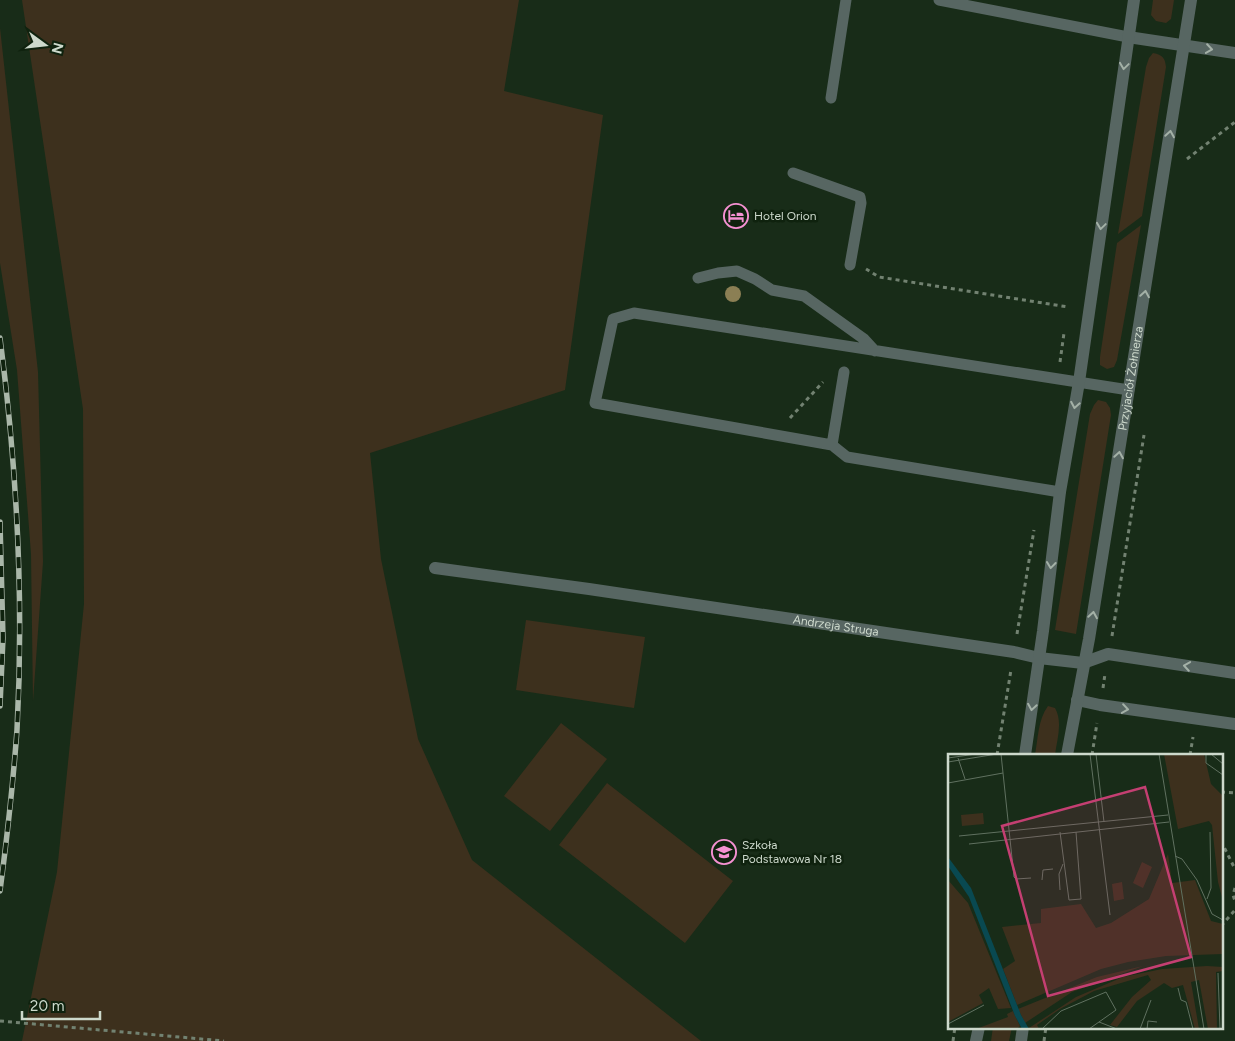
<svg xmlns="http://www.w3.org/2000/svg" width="1235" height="1041" font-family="Figtree,sans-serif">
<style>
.green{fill:#3d301d}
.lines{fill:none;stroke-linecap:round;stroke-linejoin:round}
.path{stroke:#728271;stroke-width:3;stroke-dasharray:4 4;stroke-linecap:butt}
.service{stroke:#576662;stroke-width:11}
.minor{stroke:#576662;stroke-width:12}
.rail-casing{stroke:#aab7a9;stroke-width:5.5}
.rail{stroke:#0f220e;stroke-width:4;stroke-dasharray:11;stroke-linecap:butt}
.tree{fill:#8b7f54}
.oneway{stroke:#a4b1a7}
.labels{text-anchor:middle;stroke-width:5;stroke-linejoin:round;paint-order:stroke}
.poi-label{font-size:12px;fill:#cdd9cc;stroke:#0f220e;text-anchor:start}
.street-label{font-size:12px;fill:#cdd9cc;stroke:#0f220e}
.inset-road{fill:none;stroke:#607160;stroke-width:1}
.view{fill:#c43f72;fill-opacity:0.15;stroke:#c43f72;stroke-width:2.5}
.inset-edge{fill:none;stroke:#cdd9cc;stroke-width:2.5}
</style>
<rect width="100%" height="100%" fill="#182c18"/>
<path class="green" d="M22,0H519L504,91L603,115L565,390L370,453L381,559L418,739L472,860L701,1041H22L57,872L84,604L83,409Z
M1153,0H1174L1171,19L1166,23L1156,21L1151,15Z
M0,28L38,372L43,562L33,701L31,554L17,370L0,263Z
M1153,53C1163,55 1165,58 1166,67L1142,216L1118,234L1146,67L1149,58Z
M1141,225L1117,360L1114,367L1107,369L1100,365V357L1117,243Z
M1098,400L1106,402L1110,408L1111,415L1076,634L1055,630L1090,414L1094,405Z
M526,620L645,637L634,708L516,690Z
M1048,706L1055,708C1063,722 1057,739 1055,755H1035C1038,739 1038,719 1048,706Z
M561,723L607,759L550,831L504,796Z
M607,783L733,881L685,943L559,845Z
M993,1027H1012L1009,1041H991Z"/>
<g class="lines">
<path class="path" d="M1187,159L1235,122
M866,269L879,277L1068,307
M1060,362L1064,333
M790,418L823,382
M1017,634L1034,530
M1112,636L1144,435
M1103,688L1105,674
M997,755L1011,670
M1092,755L1097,723
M1190,755L1193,737
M1221,792L1235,793
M1221,841L1235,869
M1235,888L1233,895L1235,901
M1221,926L1235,910
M0,1021L224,1041
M953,1041L955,1027
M1044,1041L1046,1027"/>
<path class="service" d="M939,0L1128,37
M831,98L846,0
M793,173L860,197L861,203L850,265
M698,278L718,273L737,271L755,279L772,290L804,296L864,339L875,351
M832,445L844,372
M1060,492L847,457L832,445L595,403L613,319L634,313L1129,390"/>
<g class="minor">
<path d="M1128,37L1235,53"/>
<path id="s1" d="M435,568L589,589L1014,652L1039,658L1083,663L1108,654L1235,673"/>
<path d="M1077,700L1100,705L1235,724"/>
<path d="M1025,755L1043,631L1060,492L1079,382L1134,0"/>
<path id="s2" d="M1067,755L1089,639L1191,0"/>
<path d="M976,1041L979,1027"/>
<path d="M1021,1041L1023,1027"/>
</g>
<defs>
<path id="rail" d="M0,338C17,468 24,599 17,730C13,784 7,838 0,891
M0,522L3,638L0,706"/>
</defs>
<use href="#rail" class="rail-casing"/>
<use href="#rail" class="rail"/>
</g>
<circle class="tree" cx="733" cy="294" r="8"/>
<defs><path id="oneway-chevron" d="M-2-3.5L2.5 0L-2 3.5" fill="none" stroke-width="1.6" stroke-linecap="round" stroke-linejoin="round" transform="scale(1.25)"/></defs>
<g class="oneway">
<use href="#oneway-chevron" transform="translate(1209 49) rotate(8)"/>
<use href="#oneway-chevron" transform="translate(1124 66) rotate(98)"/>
<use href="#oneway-chevron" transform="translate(1170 134) rotate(-81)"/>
<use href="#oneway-chevron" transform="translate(1101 226) rotate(98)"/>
<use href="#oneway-chevron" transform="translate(1145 294) rotate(-81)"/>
<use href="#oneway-chevron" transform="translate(1075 405) rotate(100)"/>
<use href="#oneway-chevron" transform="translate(1119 455) rotate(-81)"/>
<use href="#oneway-chevron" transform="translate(1051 565) rotate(97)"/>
<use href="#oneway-chevron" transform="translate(1093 615) rotate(-81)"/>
<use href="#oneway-chevron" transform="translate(1187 666) rotate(-171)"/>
<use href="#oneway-chevron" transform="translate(1032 707) rotate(99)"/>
<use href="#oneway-chevron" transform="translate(1125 709) rotate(8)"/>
</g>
<defs>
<symbol id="hotel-ring" viewBox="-11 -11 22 22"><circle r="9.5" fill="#0f220e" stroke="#f591d2" stroke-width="1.5"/><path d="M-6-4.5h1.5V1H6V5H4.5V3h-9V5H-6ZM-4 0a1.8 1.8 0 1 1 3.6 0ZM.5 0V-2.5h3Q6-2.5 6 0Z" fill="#f591d2"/></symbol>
<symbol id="school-ring" viewBox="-11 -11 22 22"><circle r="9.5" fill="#0f220e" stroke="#f591d2" stroke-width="1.5"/><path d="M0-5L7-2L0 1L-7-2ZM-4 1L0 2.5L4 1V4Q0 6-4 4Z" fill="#f591d2"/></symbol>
</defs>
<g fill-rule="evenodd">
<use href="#hotel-ring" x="722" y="202" width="28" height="28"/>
<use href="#school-ring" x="710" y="838" width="28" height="28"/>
</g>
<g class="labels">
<g class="poi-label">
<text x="754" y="220">Hotel Orion</text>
<text x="742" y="849">Szkoła<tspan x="742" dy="14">Podstawowa Nr 18</tspan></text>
</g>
<g class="street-label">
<text dy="4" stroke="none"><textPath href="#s2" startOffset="382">Przyjaciół Żołnierza</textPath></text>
<text dy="4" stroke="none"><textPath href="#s1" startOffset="405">Andrzeja Struga</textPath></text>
</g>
</g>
<g transform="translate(948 754)">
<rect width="275" height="275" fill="#182c18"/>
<path d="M216,0H256L263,30L275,42V147L270,128L264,71L261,67L230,75ZM35,59L36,70L14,72L13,61ZM220,100L224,129L247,126L263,167L275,170V200L218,202L180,208L153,215L69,251L55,215L67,207L54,173L93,169V155L133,150L148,174L163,169L201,145ZM194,108L204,113L195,134L185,129ZM0,126L20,149L63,254L50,255L41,234L31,241L35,249L0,268ZM174,128L176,145L166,147L164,130ZM195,212L124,238L77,269L70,255L149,223ZM259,212L275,213V217L268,218L269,275H260L251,226L243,228L251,275H247L235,231L224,234L216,229L189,247L169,273L162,271L184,243L203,226L200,221L146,237L112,255L89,271L91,275L81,274L128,243L175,223L214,215ZM65,257L72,272L70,274L28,275L60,263L59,260Z" fill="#3d301d"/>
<path d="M0,103L23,134L73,261L81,275H74L67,262L21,143L0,112Z" fill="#094951"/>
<path class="inset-road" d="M53,0L66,123L68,125L83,124M142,0L162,161M148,0L156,68M211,0L256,275M258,0V9L275,21M263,0L275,10M0,4L28,0M10,4L17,25M0,8L49,0M0,29L55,19M112,78L121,146L133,145L128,78M11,82L220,61M21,90L221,68M227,102L234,105L249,126L264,160L275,166M94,126L95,116L105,115M112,136L111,120L115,110M259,145L263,134L262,78M270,219L272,275M230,234L233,246L238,248L245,275M151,268L169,275M0,270L36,251M94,275L113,257L158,238L168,256L141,275M192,275L203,246M199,275L200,267L209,268"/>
<path class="view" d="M197,33L243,203L100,242L54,72Z"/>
<rect width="275" height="275" class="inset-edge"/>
</g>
<g transform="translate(45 45) rotate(105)" stroke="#0f220e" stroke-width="4" paint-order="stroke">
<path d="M0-4L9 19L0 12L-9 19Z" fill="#cdd9cc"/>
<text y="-8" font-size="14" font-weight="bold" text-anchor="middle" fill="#cdd9cc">N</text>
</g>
<path d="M22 1011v8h78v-8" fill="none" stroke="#cdd9cc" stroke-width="2.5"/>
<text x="30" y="1011" font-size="15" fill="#cdd9cc" stroke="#0f220e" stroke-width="4" paint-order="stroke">20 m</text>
</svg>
